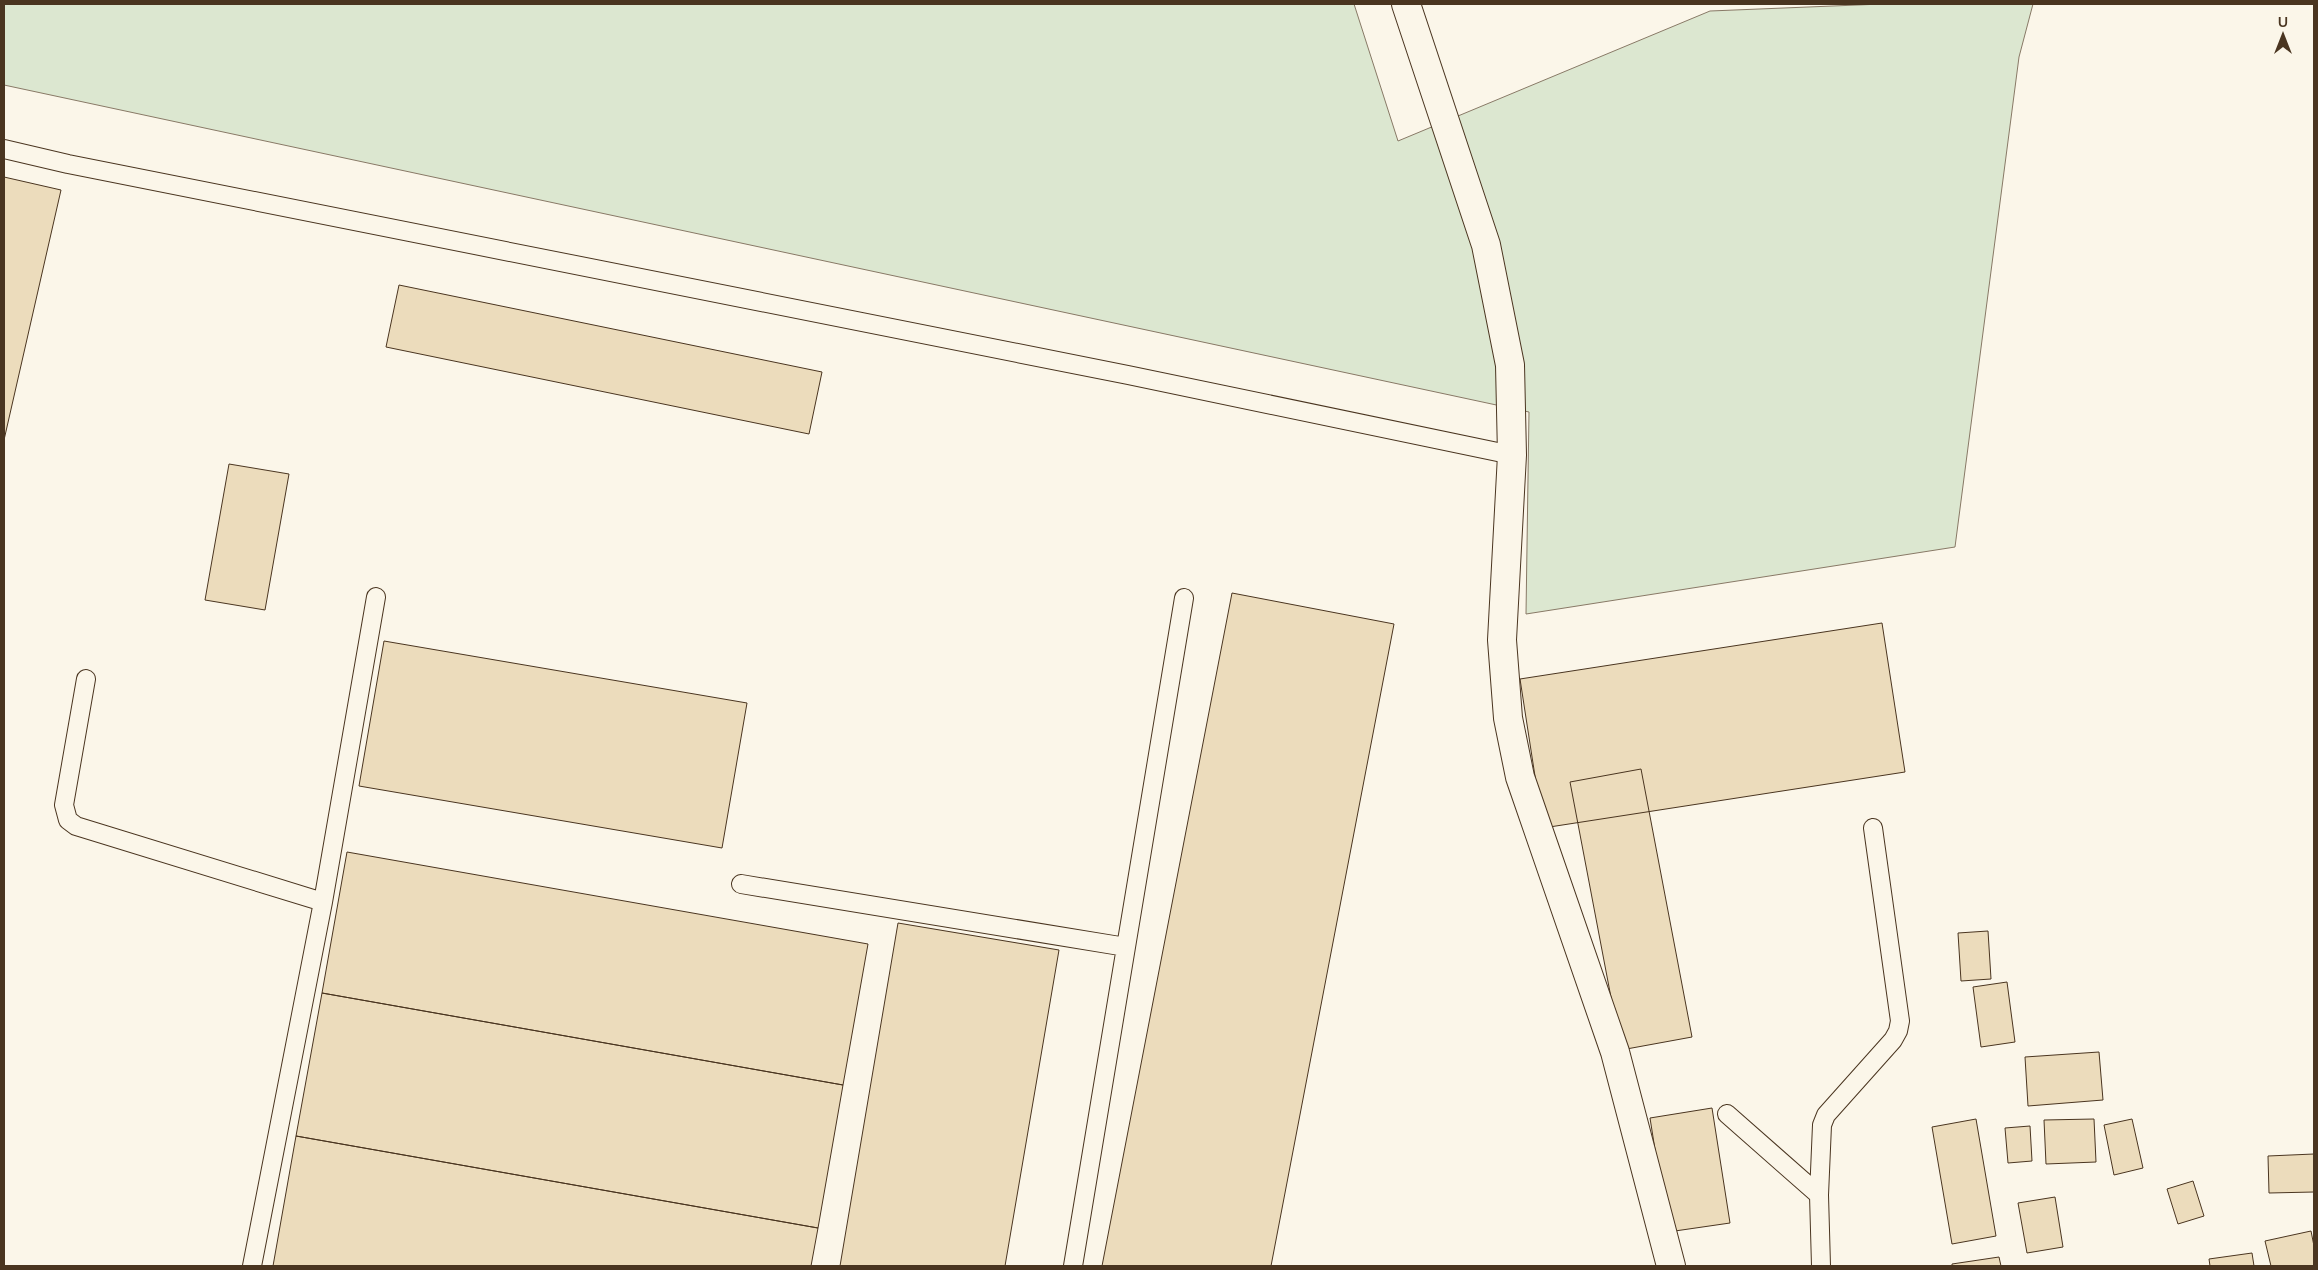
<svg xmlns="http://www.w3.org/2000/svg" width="2318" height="1270" font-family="Mulish,sans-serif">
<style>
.green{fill:#dce7d0;stroke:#887966}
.building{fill:#ecdcbc;stroke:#4a3520}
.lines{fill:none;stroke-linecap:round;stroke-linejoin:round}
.service-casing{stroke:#4a3520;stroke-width:20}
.minor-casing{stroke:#4a3520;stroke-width:30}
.service{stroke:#fbf6e9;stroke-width:18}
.minor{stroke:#fbf6e9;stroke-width:28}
</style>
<rect width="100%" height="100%" fill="#fbf6e9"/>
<path class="green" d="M4,4H1354L1398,141L1710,11L1882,4H2033L2019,57L1955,547L1526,614L1529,412L4,85Z"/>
<path class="building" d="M4,177L61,190L4,440Z
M399,285L822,372L809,434L386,347Z
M229,464L289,474L265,610L205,600Z
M1232,593L1394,624L1271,1266H1102Z
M1882,623L1905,772L1543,828L1520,679Z
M384,641L747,703L722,848L359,786Z
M1641,769L1692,1037L1621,1050L1570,782Z
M347,852L868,944L843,1085L322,993Z
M898,923L1059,950L1005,1266H840Z
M1988,931L1991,979L1961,981L1958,933Z
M2007,982L2015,1042L1981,1047L1973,987Z
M322,993L843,1085L818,1228L296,1136Z
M2099,1052L2103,1100L2028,1106L2025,1057Z
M1712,1108L1730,1223L1668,1232L1650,1118Z
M1976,1119L1996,1236L1952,1244L1932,1127Z
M2094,1119L2096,1162L2046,1164L2044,1120Z
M2132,1119L2143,1168L2114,1175L2104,1125Z
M2030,1126L2032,1161L2008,1163L2005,1128Z
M296,1136L818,1228L811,1266H273Z
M2314,1154V1192L2269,1193L2268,1156Z
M2193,1181L2204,1216L2178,1224L2167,1189Z
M2055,1197L2063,1247L2027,1253L2018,1203Z
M2311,1231L2314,1246V1266H2271L2265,1241Z
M2252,1253L2254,1266H2210L2209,1259Z
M1999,1257L2001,1266H1952V1264Z"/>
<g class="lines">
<defs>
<path id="service" d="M4,149L68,164L1128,375L1512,455
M86,679L64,805L68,820L76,826L323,902
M741,884L1126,947
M1727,1114L1819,1195
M252,1266L323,902L376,597
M1073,1266L1184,598
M1821,1266L1819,1195L1822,1125L1826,1115L1893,1040L1898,1031L1900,1021L1873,828"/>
<path id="minor" d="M1406,4L1486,245L1510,365L1512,455L1502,640L1508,718L1520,777L1615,1052L1671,1266"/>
</defs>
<use href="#service" class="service-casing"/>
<use href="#minor" class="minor-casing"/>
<use href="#service" class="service"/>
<use href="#minor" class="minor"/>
</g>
<rect width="2318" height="1270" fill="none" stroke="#4a3520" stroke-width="10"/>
<g transform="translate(2283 35)" stroke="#fbf6e9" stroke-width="4" paint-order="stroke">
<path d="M0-4L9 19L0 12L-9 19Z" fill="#4a3520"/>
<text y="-8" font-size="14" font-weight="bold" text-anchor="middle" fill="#4a3520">U</text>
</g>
</svg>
